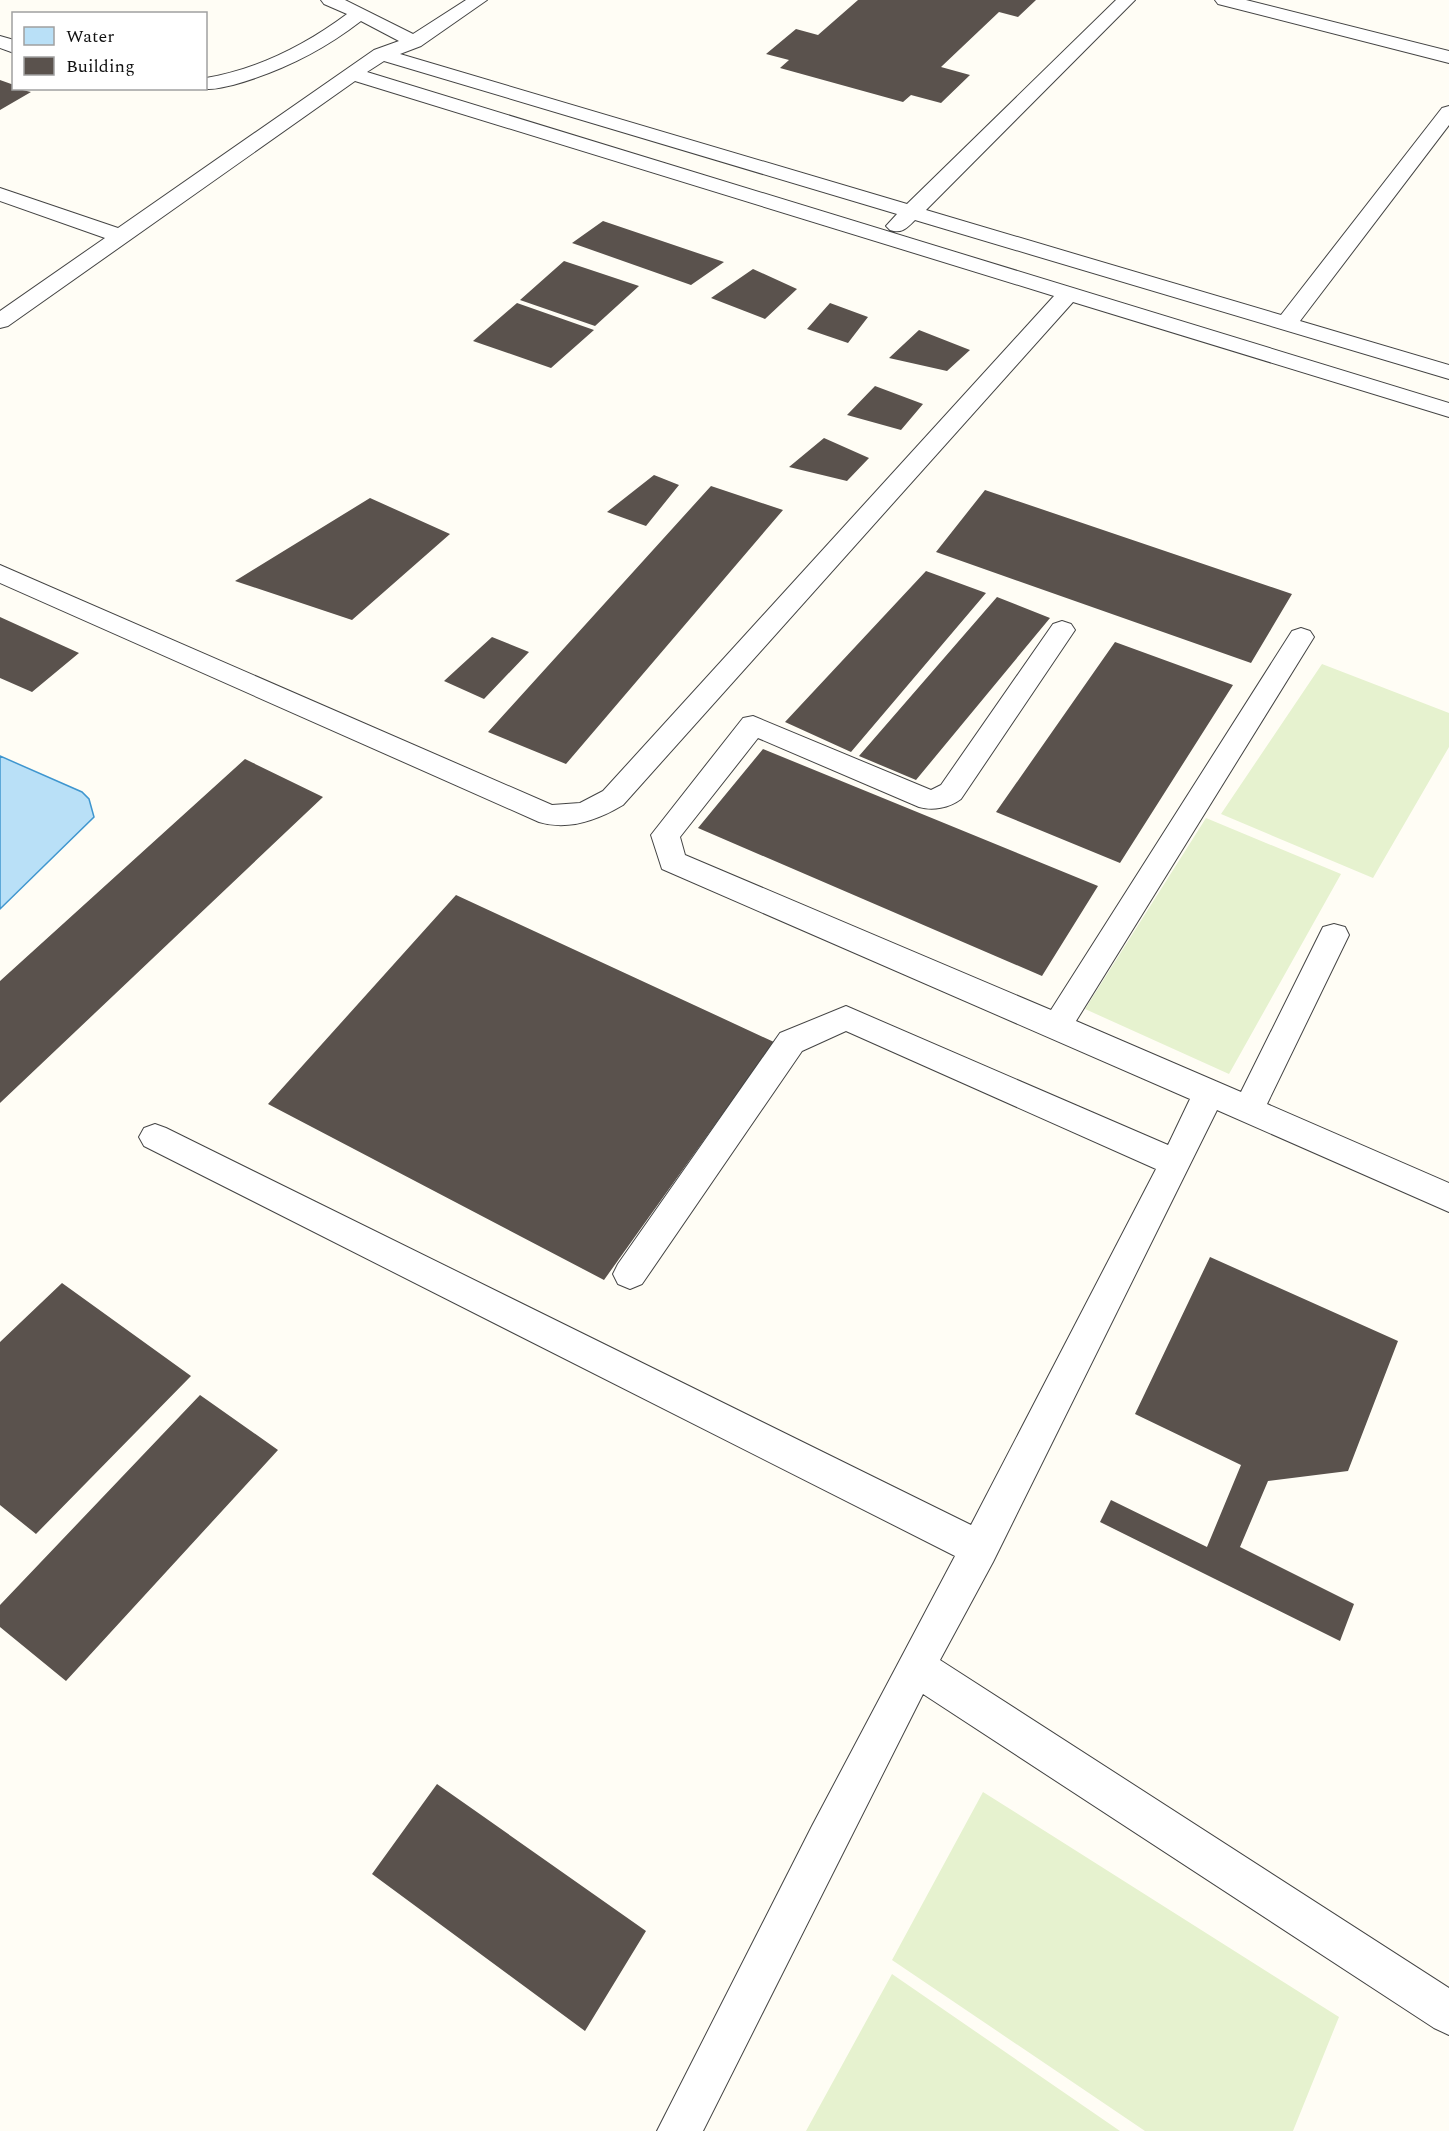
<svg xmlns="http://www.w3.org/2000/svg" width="1449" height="2131" font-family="Spectral,serif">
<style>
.pitch{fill:#e6f2cf}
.water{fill:#b9e0f7;stroke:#3f96cf;stroke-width:1.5}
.building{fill:#5a524d}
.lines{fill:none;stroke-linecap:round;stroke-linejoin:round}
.service-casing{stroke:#444;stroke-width:2}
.service{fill:#fff;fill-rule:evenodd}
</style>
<rect width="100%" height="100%" fill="#fffdf5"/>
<path class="pitch" d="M1322,664L1449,713V747L1373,878L1221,814Z
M1206,818L1341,874L1229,1074L1085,1009Z
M983,1792L1339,2017L1293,2131H1145L892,1960Z
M892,1974L1120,2131H806Z"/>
<path class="water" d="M0,756L82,792L89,799L94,817L0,909Z"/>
<path class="building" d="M858,0H1036L1018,17L999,12L941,67L970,75L941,103L911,95L903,102L780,68L789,60L766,54L796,29L818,35Z
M0,80L14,85V88L31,92L0,110Z
M603,221L724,262L691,285L572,243Z
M564,261L639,286L595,326L520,300Z
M753,269L797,289L765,319L711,298Z
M517,303L594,330L551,368L473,341Z
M830,303L868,317L848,343L807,329Z
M919,330L970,350L947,371L889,358Z
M875,386L923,404L901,430L847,415Z
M824,438L869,458L847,481L789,467Z
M654,475L679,485L646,526L607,512Z
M711,486L783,510L566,764L488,732Z
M985,490L1292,594L1251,663L936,552Z
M370,498L450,534L352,620L235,581Z
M926,571L986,593L851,752L785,722Z
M997,597L1050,618L916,780L859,756Z
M0,617L79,653L32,692L0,678Z
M492,637L529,652L484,699L444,681Z
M1115,642L1233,685L1120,863L996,812Z
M763,749L1098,886L1042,976L698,828Z
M245,759L323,797L0,1103V981Z
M456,895L774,1042L604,1280L268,1104Z
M1210,1257L1398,1341L1348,1471L1268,1481L1240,1547L1354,1604L1340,1641L1100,1522L1111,1500L1207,1547L1241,1465L1135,1414Z
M62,1283L191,1376L36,1534L0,1505V1342Z
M200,1395L278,1450L66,1681L0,1627V1605Z
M437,1784L646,1931L585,2031L372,1874Z"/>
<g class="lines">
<defs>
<path id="service" d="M321,0H345L413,34L466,0H487L421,46L400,54L907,204L1116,0H1135L926,210L1281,315L1442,108L1449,106V125L1300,321L1449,365V379L915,220C907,228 902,234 890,230L886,226L897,214L384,61L367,72L1449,403V417L1073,302L623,805C598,820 568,831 539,822L0,583V565L552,805L580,803L603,791L1054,296L355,81L8,326L0,328V311L105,238L0,201V188L118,228L374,50L399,41L361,21C322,51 280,72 233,85C223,87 211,91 201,88H206V78C258,69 304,46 347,14L324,4Z
M1215,0H1246L1449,51V63L1218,4Z
M0,36L14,40V53L0,48Z
M1062,621L1071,624L1075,630L961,799C949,808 933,811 919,807L758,738L680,837L685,855L1051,1010L1292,631L1301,628L1310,631L1314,637L1076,1021L1241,1092L1323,927L1334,924L1345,927L1349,935L1267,1104L1449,1183V1212L1217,1110L993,1562L940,1660L1449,1988V2035L1434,2028L923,1694L703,2131H657L812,1826L955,1556L144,1146L139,1137L144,1128L155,1124L166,1128L971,1525L1156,1169L846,1031L802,1051L642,1284L630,1289L618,1284L613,1274L618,1264L780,1033L846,1006L1168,1145L1190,1099L662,869L651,835L743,718L753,716L931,790L941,785L1053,624Z"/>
</defs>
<use href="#service" class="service-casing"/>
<use href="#service" class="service"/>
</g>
<rect x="12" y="12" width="195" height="78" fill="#ffffff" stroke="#a0a0a0" stroke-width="1.5"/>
<rect x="24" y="27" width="30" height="18" fill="#b9e0f7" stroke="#a0a0a0" stroke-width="1.5"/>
<text x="66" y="42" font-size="18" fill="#111111">Water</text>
<rect x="24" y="57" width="30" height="18" fill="#5a524d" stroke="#a0a0a0" stroke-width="1.5"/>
<text x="66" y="72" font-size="18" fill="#111111">Building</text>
</svg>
